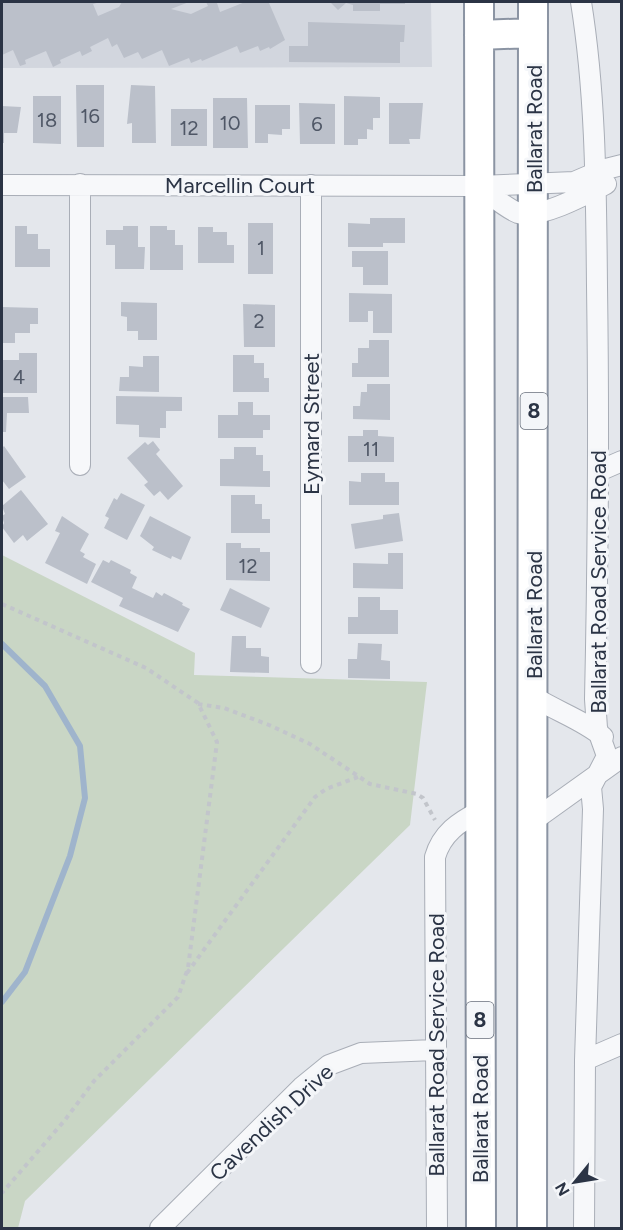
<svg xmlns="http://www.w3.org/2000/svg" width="623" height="1230" font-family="Figtree,sans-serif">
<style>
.built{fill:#d2d6de}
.green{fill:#c9d6c5}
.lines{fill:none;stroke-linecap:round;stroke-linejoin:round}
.stream{stroke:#9fb4cc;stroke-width:6}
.building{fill:#bbc0ca}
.minor-casing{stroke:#a9aeb7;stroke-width:22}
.highway-casing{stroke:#8b94a3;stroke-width:32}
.path{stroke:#c2c5cb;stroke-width:4;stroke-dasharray:4.5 4.5;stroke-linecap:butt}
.minor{stroke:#f7f8fa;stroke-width:20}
.highway{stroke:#fff;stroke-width:28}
.labels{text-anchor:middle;stroke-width:6;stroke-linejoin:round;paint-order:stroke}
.number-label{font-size:20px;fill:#4f5766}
.shield{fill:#f4f6f9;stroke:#676e7b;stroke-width:1.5}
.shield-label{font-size:21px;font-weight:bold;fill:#2b3445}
.street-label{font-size:22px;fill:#2b3445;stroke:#f4f6f9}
</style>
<rect width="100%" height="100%" fill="#e4e7ec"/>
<path class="built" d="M2,2H431L432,67L2,68Z"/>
<path class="green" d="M2,555L195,653L194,675L427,682L410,825L25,1201L18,1228H2Z"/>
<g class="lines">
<path class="stream" d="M2,644L45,686L80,746L85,798L70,856L25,972L2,1002"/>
</g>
<path class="building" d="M2,2H100L93,4L98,16L119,7L122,2H189L171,9L191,14L208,6L206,2H220L217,3L220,12L245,2H274L269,3L285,40L270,49L269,47L260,51L258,46L240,53L237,46L202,61L201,59L191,63L189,58L169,66L162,50L142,59L138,52L124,58L117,44L112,47L108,38L90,47L92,51L82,56L80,51L60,60L61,63L53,67L46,51L25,60L26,64L20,66L13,50L2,55Z
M330,2H405V4H380V11H353V5L346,3L338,10Z
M308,22L405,25L404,42H400V63L289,62V46H308Z
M76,85H104V147H77Z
M131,85L155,86L156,143H132V123L127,124Z
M33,96H61V144L33,143Z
M344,96L380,97V118H373V130L367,129V139H358V145H344Z
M213,98H247L248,148H213Z
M299,103L335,104V144H300Z
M389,103H423L420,139H409L410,144H389Z
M255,105H290V129H282V135L268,134V143H255Z
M2,106L21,107L17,133H4V143H2Z
M171,109H207V146H171Z
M370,218H405V243H383V247H348V223L370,224Z
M248,223H273V274H248Z
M15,226H27V234H38V249H50V267H15Z
M123,226H138V247H145L144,269H115V245H106V230H123Z
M150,226H167V230H175V245H183V270H150Z
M198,227H213V232H227V245H234V263H198Z
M352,251H388V285H363V267H352Z
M349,293L392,294V333H373V311H368V322H349Z
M121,302L157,303V340H138V331H127V317L121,316Z
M243,304L275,305V347H244Z
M2,307L38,308V324H30V333H15V343H2Z
M369,340H389V377H352V363H358V348H369Z
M19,353H37V393H2V360H19Z
M233,355H254V363H264V378H269V392H233Z
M143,356H159V392L119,391L120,377H129V366L143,367Z
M367,384H390V420L353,419V406H360L361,392H367Z
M116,396L182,397V411H166V428H160V438L139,437V425L116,424Z
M2,397H28L29,413H7L6,432H2Z
M238,402H253V415H270V430H263V438H218V415H238Z
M363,430H378V436L394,437V462H348V436H363Z
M153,441L160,450L156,454L183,486L168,500L160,491L154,496L144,485L148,482L127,458L145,442L148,445Z
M4,446L26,477L9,489L2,480V448Z
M234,447H256V455H263V471H270V487L220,486V459H234Z
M361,473H385V482H399V505H349V481L361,482Z
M21,490L48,524L27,541L23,535L14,543L2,527L4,523L2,516L5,514L2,506Z
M121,493L145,505L127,540L104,528L109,518L105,516L114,498L117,500Z
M231,495H255V504H262V519H270V533H231Z
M399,513L403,541L355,549L351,524L383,519V515Z
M62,516L89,534L80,551L85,554L83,557L96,564L87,584L45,563L60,533L55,531Z
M150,516L191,537L181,560L172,556L171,559L152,550L154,547L140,536Z
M226,543H241V548H260V552H270V581L226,580Z
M388,553H403V589L353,588V563L388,564Z
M103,560L109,563L111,560L131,570L130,573L137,577L132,588L153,598L156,592L162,596L164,593L183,603L182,605L190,609L178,632L119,606L123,598L91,582Z
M230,588L270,608L261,628L220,610Z
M358,597H380V610H398V634H348V617H358Z
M232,636H246V648H261V656L269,657V673L230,672Z
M358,643L382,644L381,660L390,661V679L348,678V659H357Z"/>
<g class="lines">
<defs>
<path id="minor" d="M581,2C596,96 596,191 597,286C599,424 598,561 595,699L597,728L607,756L591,787L593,809L585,1060L584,1228
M80,184V465
M2,185L479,186L574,182L602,170L622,165
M311,185V663
M479,186C491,195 504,207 518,213C539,220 587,194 606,184
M599,471L622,461
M534,697C556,711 585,721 603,737
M534,820L622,757
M585,1060L622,1044
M160,1228L302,1087L329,1065L361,1053L435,1050
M437,1228L435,857C442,833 459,822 480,811"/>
<path id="highway" d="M479,2L481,1228
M479,35L533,33
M532,1228L533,2"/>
</defs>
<use href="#minor" class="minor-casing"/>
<use href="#highway" class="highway-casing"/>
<path class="path" d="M2,604L146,668L198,703L217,742L188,968L178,997L94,1081L65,1120L2,1193
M198,704L224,708L269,725L310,744L370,784L417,794L423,798L435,820
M187,973L315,797L326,789L358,777"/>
<use href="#minor" class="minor"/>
<use href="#highway" class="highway"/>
</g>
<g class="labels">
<g class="number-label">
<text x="90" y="123">16</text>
<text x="47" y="127">18</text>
<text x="230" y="130">10</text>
<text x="317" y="131">6</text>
<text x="189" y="135">12</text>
<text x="261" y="255">1</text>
<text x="259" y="328">2</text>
<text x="19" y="384">4</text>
<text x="371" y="456">11</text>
<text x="248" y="573">12</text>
</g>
<g class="shield">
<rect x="520.5" y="393" width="27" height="36" rx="4.5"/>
<rect x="466.5" y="1002" width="27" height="36" rx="4.5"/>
</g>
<g class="shield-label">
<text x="534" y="418">8</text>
<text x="480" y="1027">8</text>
</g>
<g class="street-label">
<text transform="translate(534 129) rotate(-90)" y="8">Ballarat Road</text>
<text x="240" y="193">Marcellin Court</text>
<text transform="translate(311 424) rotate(-90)" y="8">Eymard Street</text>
<text transform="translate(598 582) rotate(-90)" y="8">Ballarat Road Service Road</text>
<text transform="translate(534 615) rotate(-90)" y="8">Ballarat Road</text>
<text transform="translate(436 1045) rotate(-90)" y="8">Ballarat Road Service Road</text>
<text transform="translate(480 1119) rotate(-90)" y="8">Ballarat Road</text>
<text transform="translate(271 1122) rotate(-43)" y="8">Cavendish Drive</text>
</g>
</g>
<rect width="623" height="1230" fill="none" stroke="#2b3445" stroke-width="6"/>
<g transform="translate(575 1182) rotate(240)" stroke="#f4f6f9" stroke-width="4.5" paint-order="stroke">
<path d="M0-4.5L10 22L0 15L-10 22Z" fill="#2b3445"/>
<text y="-9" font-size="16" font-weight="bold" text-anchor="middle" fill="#2b3445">N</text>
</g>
</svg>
